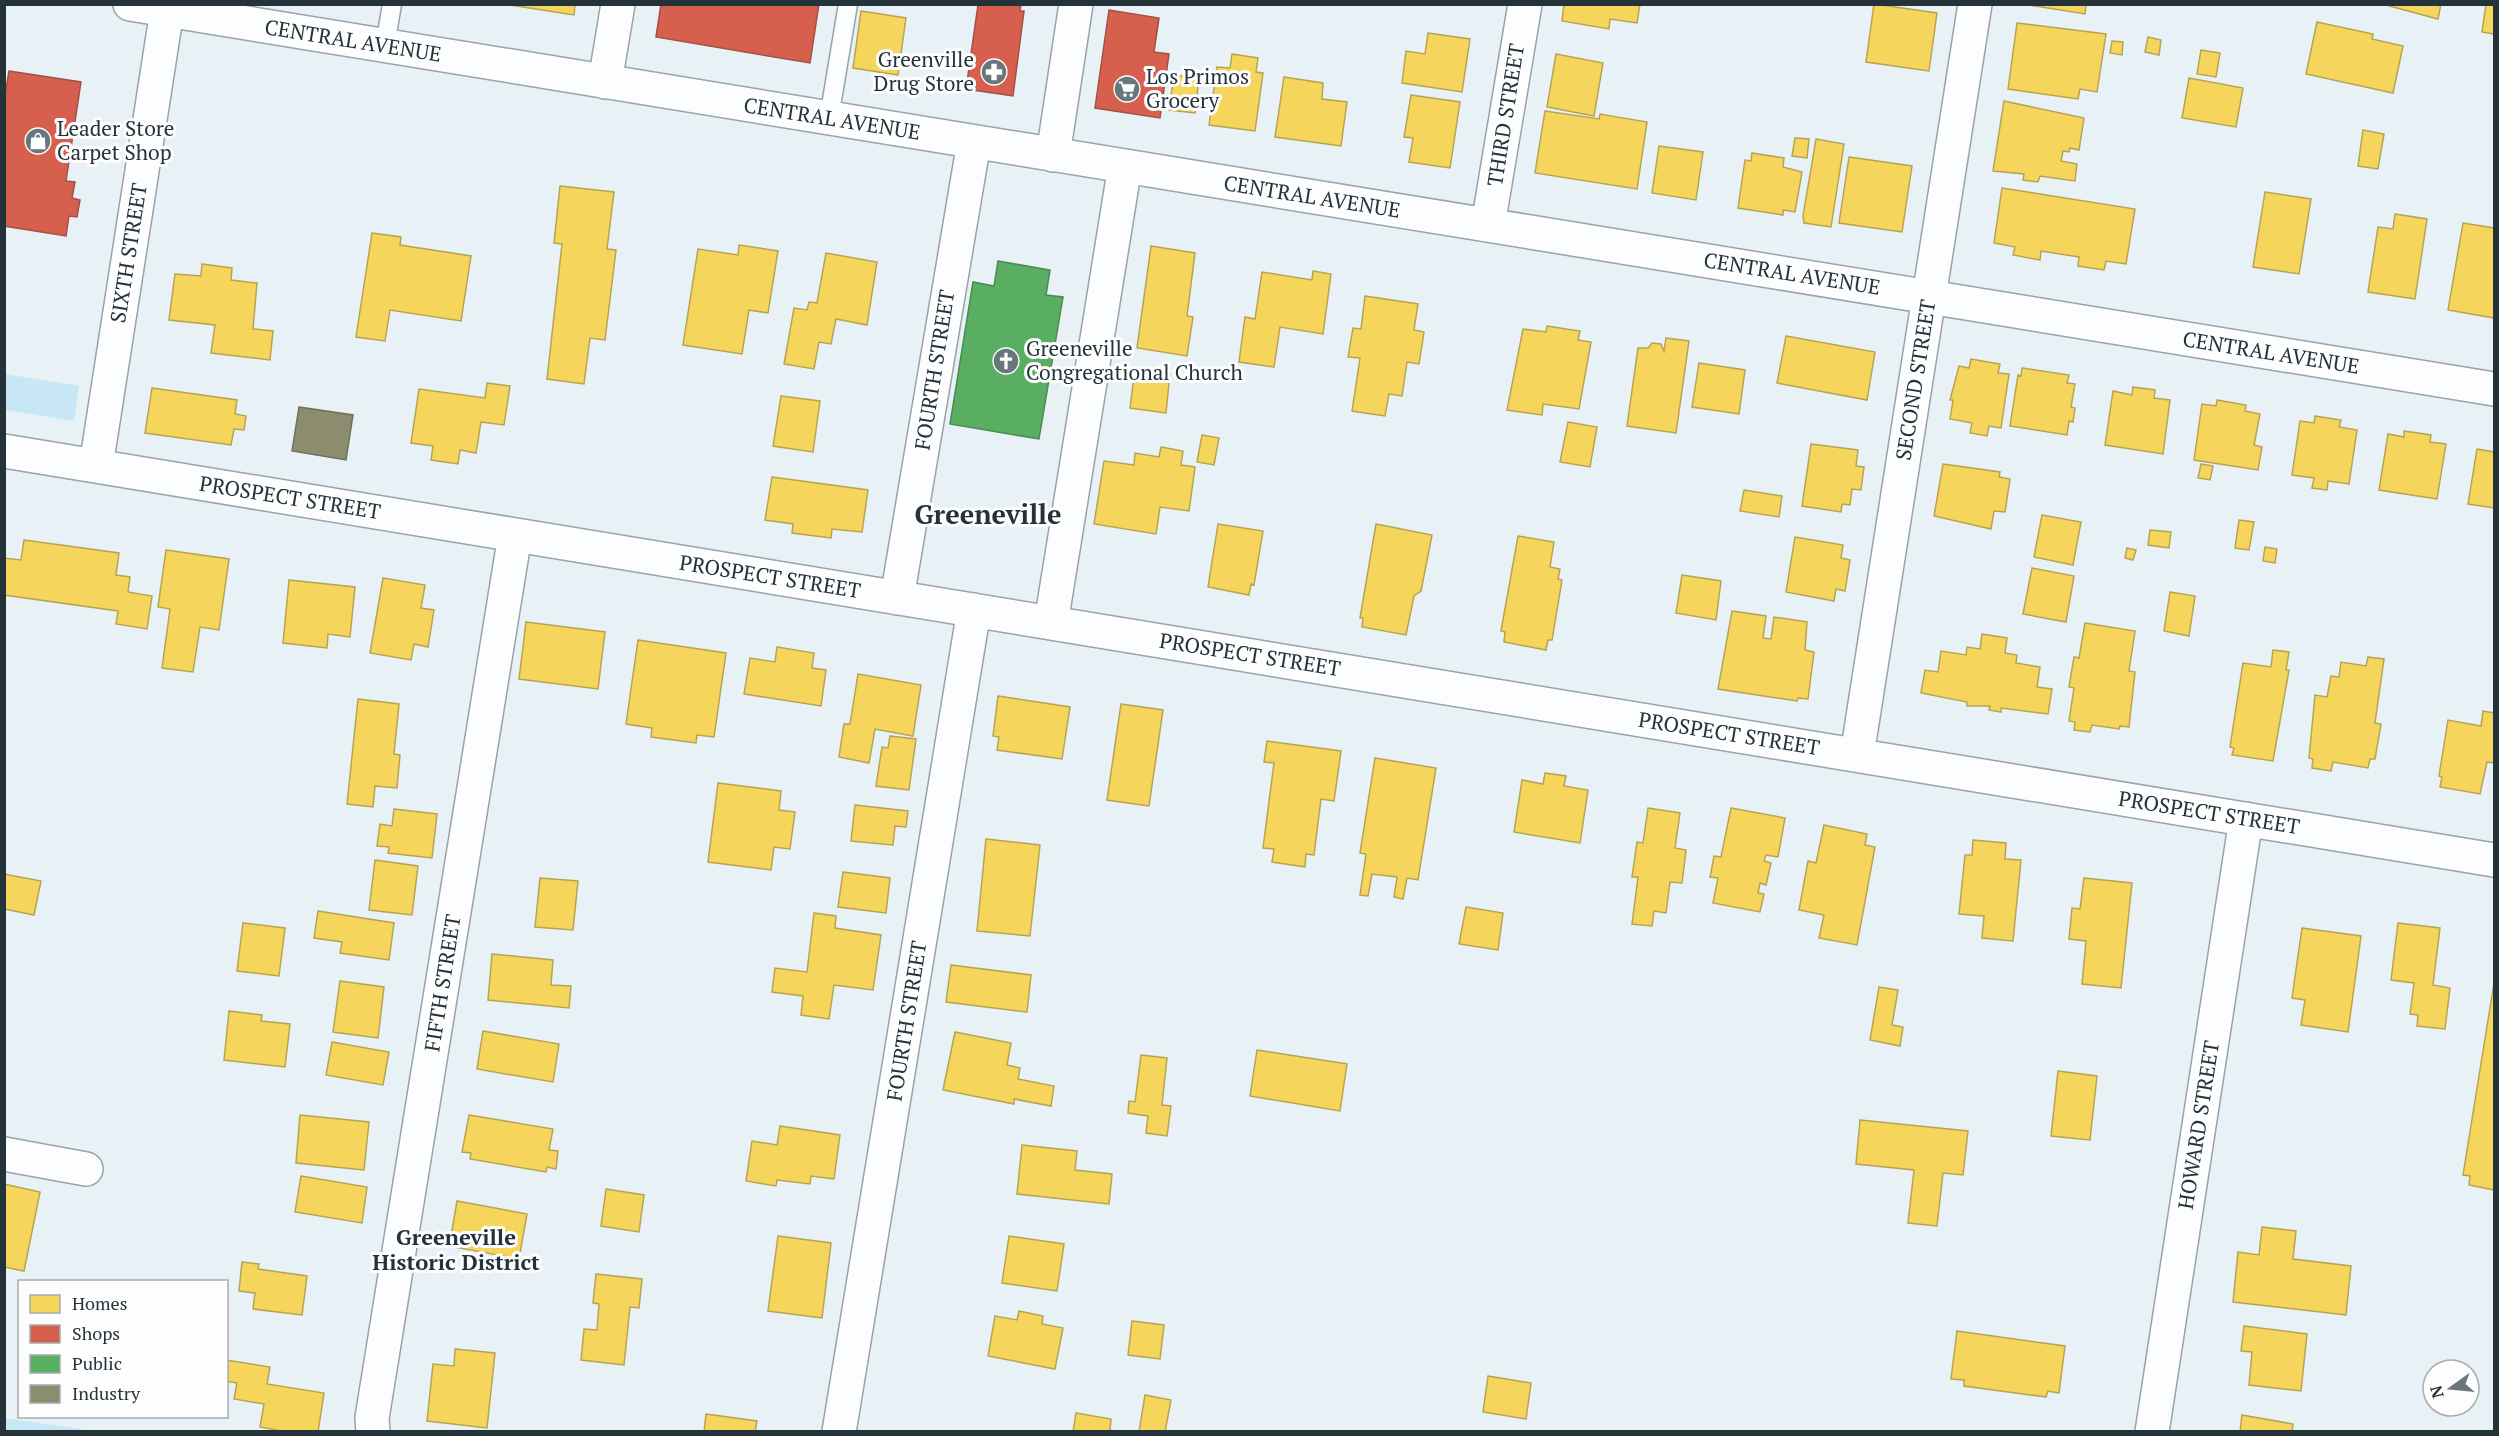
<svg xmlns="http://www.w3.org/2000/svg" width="2499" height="1436" font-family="'PT Serif',serif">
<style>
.green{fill:#c8e7f6}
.homes{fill:#f6d55c;stroke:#b7a452;stroke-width:1.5}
.shops{fill:#d6604d;stroke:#a15247;stroke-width:1.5}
.public{fill:#5aae61;stroke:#4a8955;stroke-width:1.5}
.industry{fill:#8c8c6e;stroke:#6d715e;stroke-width:1.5}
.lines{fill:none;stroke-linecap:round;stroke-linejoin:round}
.service-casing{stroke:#99a3a8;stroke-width:21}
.minor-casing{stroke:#99a3a8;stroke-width:36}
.service{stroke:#fcfdfe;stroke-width:18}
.minor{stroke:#fcfdfe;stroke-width:33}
.labels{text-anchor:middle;stroke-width:6;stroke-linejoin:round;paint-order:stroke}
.street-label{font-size:21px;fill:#24333a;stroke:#fdfdfd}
.poi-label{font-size:21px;fill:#24333a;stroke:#fdfdfd;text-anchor:start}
.neighbourhood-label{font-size:22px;font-weight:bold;fill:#24333a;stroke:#fdfdfd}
.district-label{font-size:27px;font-weight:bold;fill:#24333a;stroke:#fdfdfd}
</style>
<rect width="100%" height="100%" fill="#e8f1f5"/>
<path class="green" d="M5,374L79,386L74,421L5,410Z
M4,1418H5L94,1431H5Z"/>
<path class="homes" d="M503,4H575L574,15Z
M1564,4H1640L1637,23L1610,19L1609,29L1562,21Z
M1874,4L1937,13L1929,71L1866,62Z
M2023,4H2086L2085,14Z
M2382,4H2441L2438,19Z
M2486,4H2494V34L2482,32Z
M861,11L906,18L898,75L853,68Z
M2317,22L2373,34L2372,39L2403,46L2393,93L2306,74Z
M2017,23L2106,34L2097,92L2080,89L2078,99L2008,89Z
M1428,33L1470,39L1462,92L1402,83L1406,51L1425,54Z
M2148,37L2161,40L2159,55L2145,52Z
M2112,41L2123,42L2122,55L2110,53Z
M2201,50L2220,53L2216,77L2197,74Z
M1232,54L1258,58L1256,72L1263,73L1255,131L1209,125L1217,67L1230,68Z
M1556,54L1603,63L1594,116L1547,107Z
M1174,75L1199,78L1195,113L1169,110Z
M1284,77L1323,83L1322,99L1347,102L1341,146L1275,137Z
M2189,78L2243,88L2236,127L2182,118Z
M1411,95L1460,102L1450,168L1409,162L1413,138L1404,137Z
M2004,101L2084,118L2079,150L2070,148L2069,152L2063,151L2061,161L2077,164L2075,181L2040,176L2038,182L2023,180L2024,174L1993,171Z
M1545,111L1599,119L1600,114L1647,122L1637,189L1535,173Z
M2363,130L2384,134L2378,169L2358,166Z
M1795,138L1809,139L1807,158L1792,156Z
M1816,139L1844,144L1831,227L1804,223L1803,216Z
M1659,146L1703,152L1696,200L1652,193Z
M1752,153L1784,158L1783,167L1802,172L1795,212L1783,210V215L1738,208L1745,160L1751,161Z
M1849,157L1912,166L1902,232L1839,223Z
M560,186L614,192L607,249L616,250L605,340L590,338L584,384L547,379L562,244L554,243Z
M2002,188L2135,209L2126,264L2106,261L2104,270L2078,266L2079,257L2041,251L2040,260L2013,255L2015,247L1994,243Z
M2265,192L2311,199L2299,274L2253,267Z
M2395,214L2427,219L2415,299L2368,292L2378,227L2393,229Z
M2463,223L2494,228V318L2448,310Z
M372,233L401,237L400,245L471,256L461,321L390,310L385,341L356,337Z
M739,245L778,251L768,313L749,310L742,354L683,345L698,249L738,255Z
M1151,246L1195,253L1187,316L1193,317L1187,356L1137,348Z
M826,253L877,262L867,325L836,319L831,344L819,342L814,369L784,364L794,308L807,310L809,302L817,303Z
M202,264L232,268L231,280L257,283L253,329L273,331L270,360L211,353L215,325L169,320L175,274L201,276Z
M1313,271L1331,274L1323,334L1280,327L1274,367L1239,362L1245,317L1255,319L1262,272L1312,280Z
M1365,296L1418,304L1414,330L1424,332L1419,364L1407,362L1402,396L1389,394L1385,416L1352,411L1360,358L1348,357L1353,328L1361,329Z
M1547,326L1580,331L1578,340L1591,342L1579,409L1543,404L1542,415L1507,410L1523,329L1546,332Z
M1786,336L1875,352L1867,400L1777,383Z
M1666,338L1689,341L1676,433L1627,426L1638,348H1648L1652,343L1661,344L1664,351Z
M1971,359L2000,364L1998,373L2009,374L2001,428L1989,426L1987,436L1970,433L1972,423L1950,419L1953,400H1950L1959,366L1969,368Z
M1699,363L1745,370L1739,414L1692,407Z
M2022,368L2069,375L2067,383L2075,384L2071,407L2075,408L2073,422L2069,421L2067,435L2010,426L2018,375L2021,376Z
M1135,369L1170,373L1166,413L1130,408Z
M487,383L510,386L504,425L481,422L476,453L460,450L458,464L431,460L433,446L411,443L419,389L485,398Z
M2133,387L2155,390L2154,398L2170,400L2163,454L2105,445L2113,391L2132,395Z
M152,388L237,400L235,414L246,416L244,430L234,429L231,445L145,433Z
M781,396L820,401L813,452L773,446Z
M2217,400L2246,405L2245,411L2260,414L2254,445L2262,447L2258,470L2194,460L2202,404L2216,406Z
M2315,416L2341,420L2339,427L2357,430L2349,484L2328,481L2327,490L2312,488L2314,478L2292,475L2300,421L2314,423Z
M1568,422L1597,427L1590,467L1560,462Z
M2404,431L2431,435L2430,442L2446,444L2437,499L2379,490L2388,434L2404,437Z
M1202,435L1219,438L1214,465L1197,462Z
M1811,444L1858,450L1856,466L1864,467L1861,490L1852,489L1850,505L1842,504L1841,512L1802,506Z
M1161,447L1183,451L1181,465L1195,467L1189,511L1160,507L1156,534L1094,524L1104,461L1134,465L1135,453L1159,457Z
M2477,449L2494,452V508L2468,504Z
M1943,464L2000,472L1999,477L2010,479L2005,512L1994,511L1991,529L1934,516Z
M2201,464L2213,466L2210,480L2198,478Z
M772,477L868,490L862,532L832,529L831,538L792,533L793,524L765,520Z
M1744,490L1782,496L1779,517L1740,511Z
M2042,515L2081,522L2073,565L2034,557Z
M2239,520L2254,522L2249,550L2235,548Z
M1218,524L1263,531L1254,585L1251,584L1249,595L1208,587Z
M1376,524L1432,535L1421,591L1414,596L1406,635L1362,627L1363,618H1360Z
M2150,530L2171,532L2169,548L2148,545Z
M1518,536L1554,542L1550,567L1560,569L1558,579L1562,580L1552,640H1548L1546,650L1504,642L1505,632L1501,631Z
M1795,537L1843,545L1841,558L1850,560L1845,591L1836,589L1834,601L1786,592Z
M24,540L119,553L116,575L130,577L128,592L152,596L147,629L116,624L118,611L4,595V558L21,560Z
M2265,547L2277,549L2275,563L2263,561Z
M2127,548L2136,550L2133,560L2125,558Z
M166,550L229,559L219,630L200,627L193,672L162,668L170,609L158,607Z
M2032,568L2074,576L2066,622L2023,614Z
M1682,575L1721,581L1716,620L1676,613Z
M383,578L425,585L421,608L434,610L428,647L414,644L411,660L370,653Z
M289,580L355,587L350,637L328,634L327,648L283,643Z
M2170,592L2195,596L2189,636L2164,631Z
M1732,611L1766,616L1763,638L1771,639L1774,617L1807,622L1805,650L1814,652L1808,699L1798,698L1797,701L1718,689Z
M526,622L605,632L598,689L519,679Z
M2085,623L2135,631L2129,671L2135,672L2129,727L2120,726L2119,729L2092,725L2090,732L2074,730L2075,722L2069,721L2074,688L2069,687L2074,657L2079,658Z
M1982,634L2007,638L2005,653L2017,655L2016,663L2040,667L2037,687L2052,689L2048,714L2001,708V712L1989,710L1990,706H1967V702L1921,693L1925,670L1938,672L1941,651L1966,655L1967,647L1980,649Z
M638,640L726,653L714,737L697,735L696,743L651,737L652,728L626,724Z
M777,647L814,653L812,668L826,670L821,706L744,694L750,658L775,662Z
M2273,650L2289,652L2286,670H2289L2273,761L2232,755L2234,748L2230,747L2243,663L2271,667Z
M2368,657L2384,659L2375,723L2381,724L2375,759H2370L2368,768L2333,762L2331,771L2312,768L2313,759L2309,758L2315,695L2327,697L2331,676L2339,677L2341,662L2366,666Z
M858,674L921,685L913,736L875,729L869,763L839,757L844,724H850Z
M998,696L1070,707L1062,759L997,750L999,737L993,736Z
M358,699L399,704L394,754L400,755L397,788L375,786L373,807L347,804Z
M1121,704L1163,710L1149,806L1107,800Z
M2483,711L2494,713V763L2487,762L2480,794L2440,787L2442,777L2439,776L2448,720L2481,726Z
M890,736L916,739L909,790L876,786L882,747L888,748Z
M1267,741L1341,751L1334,801L1321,799L1314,855L1306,854L1305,867L1272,862L1274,849L1263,848L1274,763L1264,762Z
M1375,758L1436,768L1418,880L1407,878L1403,899L1394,897L1397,877L1372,874L1368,896L1360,895L1366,854L1360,853Z
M1545,773L1566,776L1564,786L1588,790L1580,843L1514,832L1522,780L1543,784Z
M718,783L781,791L779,810L795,812L790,849L774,847L771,870L708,862Z
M855,805L908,811L906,827L895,826L893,845L851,841Z
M1648,808L1680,813L1675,848L1686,850L1682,883L1670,882L1666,913L1654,911L1652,926L1632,924L1638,877H1632L1637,842L1643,843Z
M1731,808L1785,818L1778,857L1766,855L1764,861L1771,863L1766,885L1760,883L1758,893L1764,894L1760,912L1713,903L1718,878L1710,877L1714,856L1721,857Z
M394,809L437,814L432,858L388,853L389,847L377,846L380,824L392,826Z
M1824,825L1867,834L1865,845L1875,847L1857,945L1819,938L1824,915L1799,910L1808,861L1816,863Z
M986,839L1040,845L1030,936L977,931Z
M1973,840L2006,843L2005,859L2021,860L2013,941L1982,938L1984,916L1959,914L1965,855H1972Z
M375,860L418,866L412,915L369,910Z
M843,872L890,878L886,913L838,907Z
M4,874L41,881L34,915L4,909Z
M540,878L578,881L573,930L535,927Z
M2084,878L2132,883L2121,988L2082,984L2086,941L2069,939L2072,908L2080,909Z
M1466,907L1503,913L1498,950L1459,944Z
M318,911L394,923L389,960L340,953L342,942L314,938Z
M814,913L836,916L835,928L881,935L873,990L834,985L829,1019L801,1015L803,996L772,992L775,968L807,972Z
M243,923L285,928L279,976L237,971Z
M2398,923L2440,928L2433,985L2450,988L2445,1029L2417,1026L2418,1015L2410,1014L2414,983L2391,980Z
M2302,928L2361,936L2348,1032L2301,1025L2305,1000L2292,998Z
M492,954L553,960L551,985L571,986L569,1008L488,1000Z
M951,965L1031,975L1027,1012L946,1002Z
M340,981L384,987L378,1038L333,1032Z
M2494,983V1190L2469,1185L2470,1176L2463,1175Z
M1879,987L1898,990L1892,1025L1903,1027L1900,1046L1870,1040Z
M229,1011L262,1015L261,1021L290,1024L285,1067L224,1060Z
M483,1031L559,1044L553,1082L477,1069Z
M955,1032L1011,1043L1007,1065L1020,1068L1018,1079L1054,1086L1051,1106L1014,1099V1104L943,1090Z
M332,1042L389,1052L383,1085L326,1075Z
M1257,1050L1347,1064L1340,1111L1250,1096Z
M1141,1055L1167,1058L1162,1105L1171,1106L1167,1136L1146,1133L1148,1116L1128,1113L1129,1101L1135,1102Z
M2058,1071L2097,1076L2090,1140L2051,1136Z
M300,1115L369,1122L364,1170L296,1163Z
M469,1115L553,1129L549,1150L558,1151L556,1169L547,1167L546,1172L470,1159L471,1153L462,1152Z
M1860,1120L1968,1131L1963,1175L1943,1173L1937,1226L1908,1223L1914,1170L1856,1164Z
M780,1126L840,1135L834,1179L811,1176L810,1184L777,1180L776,1186L746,1181L752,1141L777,1145Z
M1022,1145L1077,1151L1075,1170L1112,1174L1109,1204L1017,1194Z
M301,1176L367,1187L362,1223L295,1212Z
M4,1184L40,1192L24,1271L4,1267Z
M606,1189L644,1195L639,1232L601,1226Z
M457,1201L527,1214L519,1259L454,1247L455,1243L450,1242Z
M2262,1227L2296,1231L2293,1259L2351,1266L2346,1315L2233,1302L2238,1252L2259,1255Z
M778,1236L831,1243L822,1318L768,1311Z
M1009,1236L1064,1244L1057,1291L1002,1283Z
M242,1262L259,1264L258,1269L307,1276L302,1315L253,1309L255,1293L239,1291Z
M596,1274L642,1279L639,1308L630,1307L624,1365L581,1360L584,1329L597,1330L599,1304L593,1303Z
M1019,1311L1043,1316L1042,1324L1063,1328L1055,1369L988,1356L995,1316L1017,1320Z
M1132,1321L1164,1325L1160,1359L1128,1355Z
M2244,1326L2307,1334L2301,1391L2249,1385L2252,1352L2241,1351Z
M1957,1331L2065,1346L2059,1393L2048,1391L2046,1397L1964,1386V1380L1951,1379Z
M455,1349L495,1353L487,1428L427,1421L433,1364L454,1366Z
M226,1360L270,1367L267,1384L324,1393L318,1432H286L260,1427L264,1404L234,1399L237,1383L226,1381Z
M1488,1376L1531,1383L1526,1419L1483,1412Z
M1145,1395L1171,1400L1165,1432H1139Z
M1076,1413L1111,1419L1110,1430L1120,1432H1073Z
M706,1414L757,1421L755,1432H704Z
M2242,1415L2293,1424L2292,1432H2240Z"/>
<path class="shops" d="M661,4H819L810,63L656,37Z
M990,4H1021L1020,11H1024L1013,96L966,89L978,5Z
M1109,10L1159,18L1154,52L1169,54L1160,118L1095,108Z
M9,71L81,82L66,181L75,182L72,198L80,200L77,217L69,216L66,236L4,226V101Z"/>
<path class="public" d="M998,261L1050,270L1046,295L1063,297L1039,439L950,424L973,282L994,286Z"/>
<path class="industry" d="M299,407L353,415L346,460L292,451Z"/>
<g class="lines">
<defs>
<path id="service" d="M385,46L392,4
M829,118L848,4"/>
<path id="minor" d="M130,4L2494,389
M605,82L618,4
M1053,155L1076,4
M1488,225L1525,4
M4,451L2494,860
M96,466L168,4
M897,598L974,142
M1051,623L1125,166
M1857,755L1975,4
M4,1154L86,1169
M373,1432L372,1418L515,535
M839,1432L974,610
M2152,1432L2246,819"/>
</defs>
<use href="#service" class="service-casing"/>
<use href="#minor" class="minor-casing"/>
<use href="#service" class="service"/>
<use href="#minor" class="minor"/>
</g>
<defs>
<symbol id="pharmacy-disc" viewBox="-11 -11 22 22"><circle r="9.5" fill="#69767b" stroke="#fdfdfd"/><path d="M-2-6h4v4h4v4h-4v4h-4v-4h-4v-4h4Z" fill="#fff"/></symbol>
<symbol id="supermarket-disc" viewBox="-11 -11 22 22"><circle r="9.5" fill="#69767b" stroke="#fdfdfd"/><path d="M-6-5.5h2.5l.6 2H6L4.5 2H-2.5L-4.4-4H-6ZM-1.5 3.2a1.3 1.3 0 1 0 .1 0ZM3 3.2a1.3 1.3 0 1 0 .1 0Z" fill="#fff"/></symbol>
<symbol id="shop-disc" viewBox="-11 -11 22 22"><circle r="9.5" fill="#69767b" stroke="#fdfdfd"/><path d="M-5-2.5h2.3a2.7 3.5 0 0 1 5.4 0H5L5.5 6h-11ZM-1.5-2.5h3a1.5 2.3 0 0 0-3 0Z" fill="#fff"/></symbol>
<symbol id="church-disc" viewBox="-11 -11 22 22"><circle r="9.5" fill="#69767b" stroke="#fdfdfd"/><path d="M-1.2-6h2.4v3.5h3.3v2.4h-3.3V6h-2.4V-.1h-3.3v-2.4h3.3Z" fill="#fff"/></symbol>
</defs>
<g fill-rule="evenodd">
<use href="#pharmacy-disc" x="979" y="57" width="30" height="30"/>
<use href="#supermarket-disc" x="1112" y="74" width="30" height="30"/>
<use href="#shop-disc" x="23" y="126" width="30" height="30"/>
<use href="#church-disc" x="991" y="346" width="30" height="30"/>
</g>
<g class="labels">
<g class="street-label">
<text transform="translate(353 41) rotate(9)" y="7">CENTRAL AVENUE</text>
<text transform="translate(1506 115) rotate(-81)" y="7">THIRD STREET</text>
<text transform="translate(832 119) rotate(9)" y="7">CENTRAL AVENUE</text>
<text transform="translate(1312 197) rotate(9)" y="7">CENTRAL AVENUE</text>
<text transform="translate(129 253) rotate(-81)" y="7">SIXTH STREET</text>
<text transform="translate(1792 274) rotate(9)" y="7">CENTRAL AVENUE</text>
<text transform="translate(2271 353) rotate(9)" y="7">CENTRAL AVENUE</text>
<text transform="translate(935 370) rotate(-81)" y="7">FOURTH STREET</text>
<text transform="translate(1916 380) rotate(-81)" y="7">SECOND STREET</text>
<text transform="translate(290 498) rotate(9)" y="7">PROSPECT STREET</text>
<text transform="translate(770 577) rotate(9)" y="7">PROSPECT STREET</text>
<text transform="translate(1250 655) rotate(9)" y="7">PROSPECT STREET</text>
<text transform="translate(1729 734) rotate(9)" y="7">PROSPECT STREET</text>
<text transform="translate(2209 813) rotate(9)" y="7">PROSPECT STREET</text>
<text transform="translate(443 983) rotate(-81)" y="7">FIFTH STREET</text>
<text transform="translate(907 1021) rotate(-81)" y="7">FOURTH STREET</text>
<text transform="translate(2199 1125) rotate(-81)" y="7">HOWARD STREET</text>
</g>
<g class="poi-label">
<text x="974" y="67" text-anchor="end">Greenville<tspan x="974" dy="24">Drug Store</tspan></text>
<text x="1146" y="84">Los Primos<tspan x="1146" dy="24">Grocery</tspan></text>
<text x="57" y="136">Leader Store<tspan x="57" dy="24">Carpet Shop</tspan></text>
<text x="1026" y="356">Greeneville<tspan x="1026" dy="24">Congregational Church</tspan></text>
</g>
<g class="neighbourhood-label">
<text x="456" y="1245">Greeneville<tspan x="456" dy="25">Historic District</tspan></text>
</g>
<g class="district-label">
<text x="988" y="524">Greeneville</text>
</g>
</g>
<rect width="2499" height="1436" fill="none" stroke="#24333a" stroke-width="12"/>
<rect x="18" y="1280" width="210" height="138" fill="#fdfdfd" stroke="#a6acaf" stroke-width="1.5"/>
<rect x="30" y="1295" width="30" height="18" fill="#f6d55c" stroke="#a6acaf" stroke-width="1.5"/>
<text x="72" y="1310" font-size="18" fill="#24333a">Homes</text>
<rect x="30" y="1325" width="30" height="18" fill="#d6604d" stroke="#a6acaf" stroke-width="1.5"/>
<text x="72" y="1340" font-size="18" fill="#24333a">Shops</text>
<rect x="30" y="1355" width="30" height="18" fill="#5aae61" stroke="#a6acaf" stroke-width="1.5"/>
<text x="72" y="1370" font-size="18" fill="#24333a">Public</text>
<rect x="30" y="1385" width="30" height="18" fill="#8c8c6e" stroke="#a6acaf" stroke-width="1.5"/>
<text x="72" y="1400" font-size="18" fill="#24333a">Industry</text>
<g transform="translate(2451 1388) rotate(255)"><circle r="28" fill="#fdfdfd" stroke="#a6acaf" stroke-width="1.5"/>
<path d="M0-4.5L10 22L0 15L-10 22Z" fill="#69767b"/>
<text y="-9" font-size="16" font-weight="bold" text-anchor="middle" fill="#24333a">N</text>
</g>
</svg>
